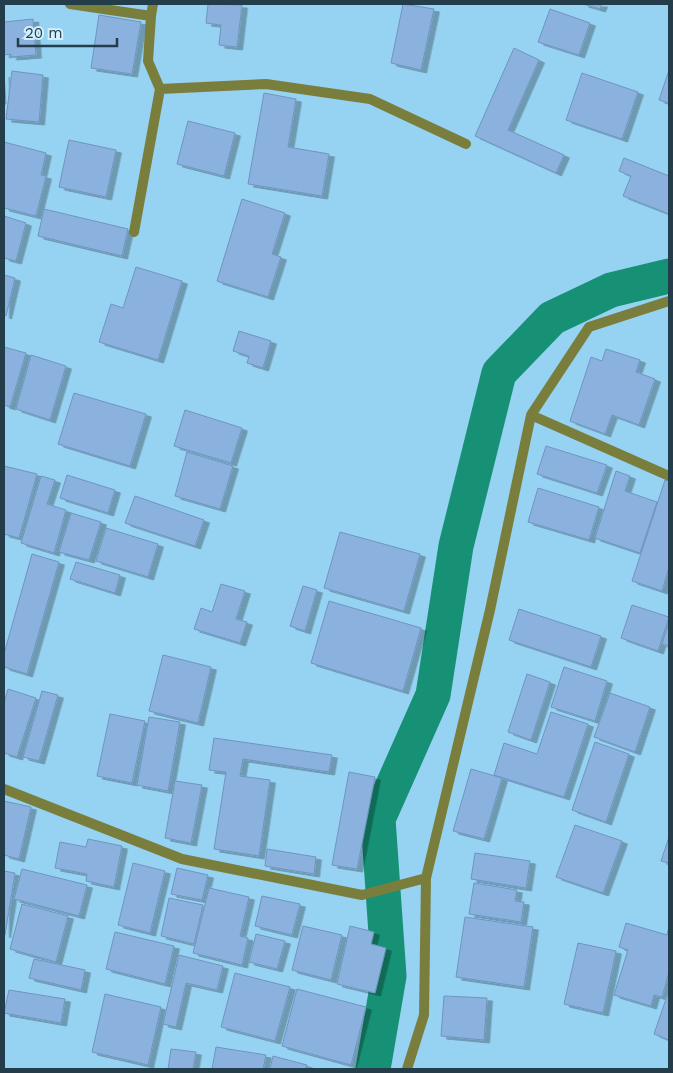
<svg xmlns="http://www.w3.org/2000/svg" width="673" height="1073" font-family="'Work Sans',sans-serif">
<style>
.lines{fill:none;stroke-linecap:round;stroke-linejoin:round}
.canal{stroke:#169175;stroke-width:35}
.building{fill:#8bb2de;stroke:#6f94bf;filter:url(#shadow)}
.minor{stroke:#7a7e3d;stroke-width:10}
</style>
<defs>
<filter id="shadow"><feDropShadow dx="5.5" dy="3" stdDeviation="0" flood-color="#0004"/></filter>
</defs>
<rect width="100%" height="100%" fill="#96d2f2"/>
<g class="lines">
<path class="canal" d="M373,1069L389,976L378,819L433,695L456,546L499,373L552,318L611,290L669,276"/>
</g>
<path class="building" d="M208,4L242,5L237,47L219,45L221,25L206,23Z
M403,4L434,9L421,70L391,63Z
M583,4H602L600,9Z
M550,9L590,23L579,55L538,42Z
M99,15L141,22L132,74L91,68Z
M33,19L36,55L11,57V54L4,55V22Z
M514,48L539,60L508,130L564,155L556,173L475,136Z
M669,70V103L659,100Z
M12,71L43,75L39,122L6,119Z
M582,73L638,92L622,139L566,120Z
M4,74L6,104H4Z
M264,93L296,99L288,147L329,154L322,196L248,184Z
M188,121L235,133L224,176L177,164Z
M69,140L116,150L106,197L59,187Z
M4,142L46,153L41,175L46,176L36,216L4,208Z
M624,158L669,176V214L623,196L631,176L619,171Z
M242,199L285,213L272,254L281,257L268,297L217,281Z
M44,209L128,229L122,256L38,236Z
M4,216L26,223L16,261L4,258Z
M136,267L182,281L158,360L99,342L111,304L123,308Z
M4,275L15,278L6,316L4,315Z
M239,331L271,341L263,368L247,363L249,356L233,351Z
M4,347L26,353L10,407L4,405Z
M606,349L640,360L636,372L655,379L639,425L612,415L605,434L570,421L591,357L602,361Z
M31,355L66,366L50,420L16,409Z
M74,393L146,414L130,466L58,444Z
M185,410L242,428L231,463L174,446Z
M546,446L607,465L597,493L537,474Z
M187,452L233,466L220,509L175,496Z
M4,466L37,474L19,538L4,534Z
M616,471L630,476L625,491L657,502L640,553L595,538Z
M67,475L115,490L108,513L60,498Z
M41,476L55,480L47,504L66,510L54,553L21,543Z
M665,480L669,481V567L662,591L632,581Z
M538,488L599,507L589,540L528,522Z
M135,496L204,520L195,546L125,523Z
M71,513L101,522L89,560L59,552Z
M106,528L158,544L148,577L96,561Z
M340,532L420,554L404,611L324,588Z
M32,554L59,562L27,674L4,667V654Z
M76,562L120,575L115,593L70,579Z
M221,584L245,591L236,619L247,622L240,643L194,629L201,608L212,612Z
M303,586L317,590L305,631L290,626Z
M329,601L421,628L403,691L311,663Z
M632,605L669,617L658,651L621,638Z
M519,609L601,636L591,667L509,640Z
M669,622V646L662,644Z
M163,655L211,667L198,723L149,711Z
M564,667L607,681L595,721L551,707Z
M527,674L550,682L531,740L508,732Z
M8,689L36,698L17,757L4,753V703Z
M42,691L58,695L39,761L23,757Z
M610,693L650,707L635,752L594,737Z
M551,712L588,724L564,797L494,775L504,743L537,754Z
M110,714L145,721L132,783L97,776Z
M149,717L180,722L168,791L137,785Z
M214,738L332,755L329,772L243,759L240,776L270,780L259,856L214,849L226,772L209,770Z
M595,742L629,754L606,822L572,810Z
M471,769L502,778L484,839L453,831Z
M349,772L375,777L357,869L332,865Z
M175,781L202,785L191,843L165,838Z
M4,801L31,807L19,859L4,855Z
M575,825L622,841L603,893L556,877Z
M669,837V863L661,861Z
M88,839L122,846L114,887L86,881L87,874L55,868L60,842L86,847Z
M267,849L316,857L314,874L265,866Z
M475,853L530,861L526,888L471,879Z
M133,863L165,871L150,933L118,925Z
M177,868L208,875L202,900L171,894Z
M22,869L87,885L79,916L14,899Z
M4,871L15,873L5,935L4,934Z
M474,883L517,890L515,901L524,902L521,922L469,914Z
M209,888L249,897L240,936L248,938L242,965L193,953Z
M262,896L300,904L292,935L255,926Z
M169,898L203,905L194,944L161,936Z
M22,904L68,916L56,962L10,949Z
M465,917L533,927L524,987L456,977Z
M626,923L667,935L669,927V972L662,997L654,995L651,1006L614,995L628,950L619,947Z
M303,926L342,935L331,980L292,970Z
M350,926L374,932L371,944L386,948L375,993L337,984Z
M115,932L174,946L165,984L106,969Z
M256,934L285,941L277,969L249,962Z
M578,943L616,951L603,1013L564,1004Z
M179,955L223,966L217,990L186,983L176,1027L163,1024Z
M34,959L85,970L81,990L29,978Z
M235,973L290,987L275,1041L221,1027Z
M297,989L366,1007L351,1065L282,1046Z
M9,990L65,999L61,1023L4,1013Z
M105,994L161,1007L148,1065L92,1052Z
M444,996L487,998L484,1040L441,1036Z
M667,996H669V1040L654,1034Z
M216,1047L266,1055L263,1069H212Z
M171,1049L196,1052L193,1069H168Z
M273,1056L307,1065L305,1069H270Z"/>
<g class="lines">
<path class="minor" d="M70,4L151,16
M153,4L151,16L148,61L160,89L266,84L370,99L466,144
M134,232L160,89
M531,415L669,476
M4,789L182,859L362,895L426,878
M407,1069L424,1015L426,878L490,610L531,415L589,327L669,301"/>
</g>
<rect width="673" height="1073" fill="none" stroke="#243d4a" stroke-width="10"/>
<path d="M18 38v8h99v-8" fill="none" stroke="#243d4a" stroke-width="2.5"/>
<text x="25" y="38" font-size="15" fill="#243d4a" stroke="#d1efff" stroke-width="4" paint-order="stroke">20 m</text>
</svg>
